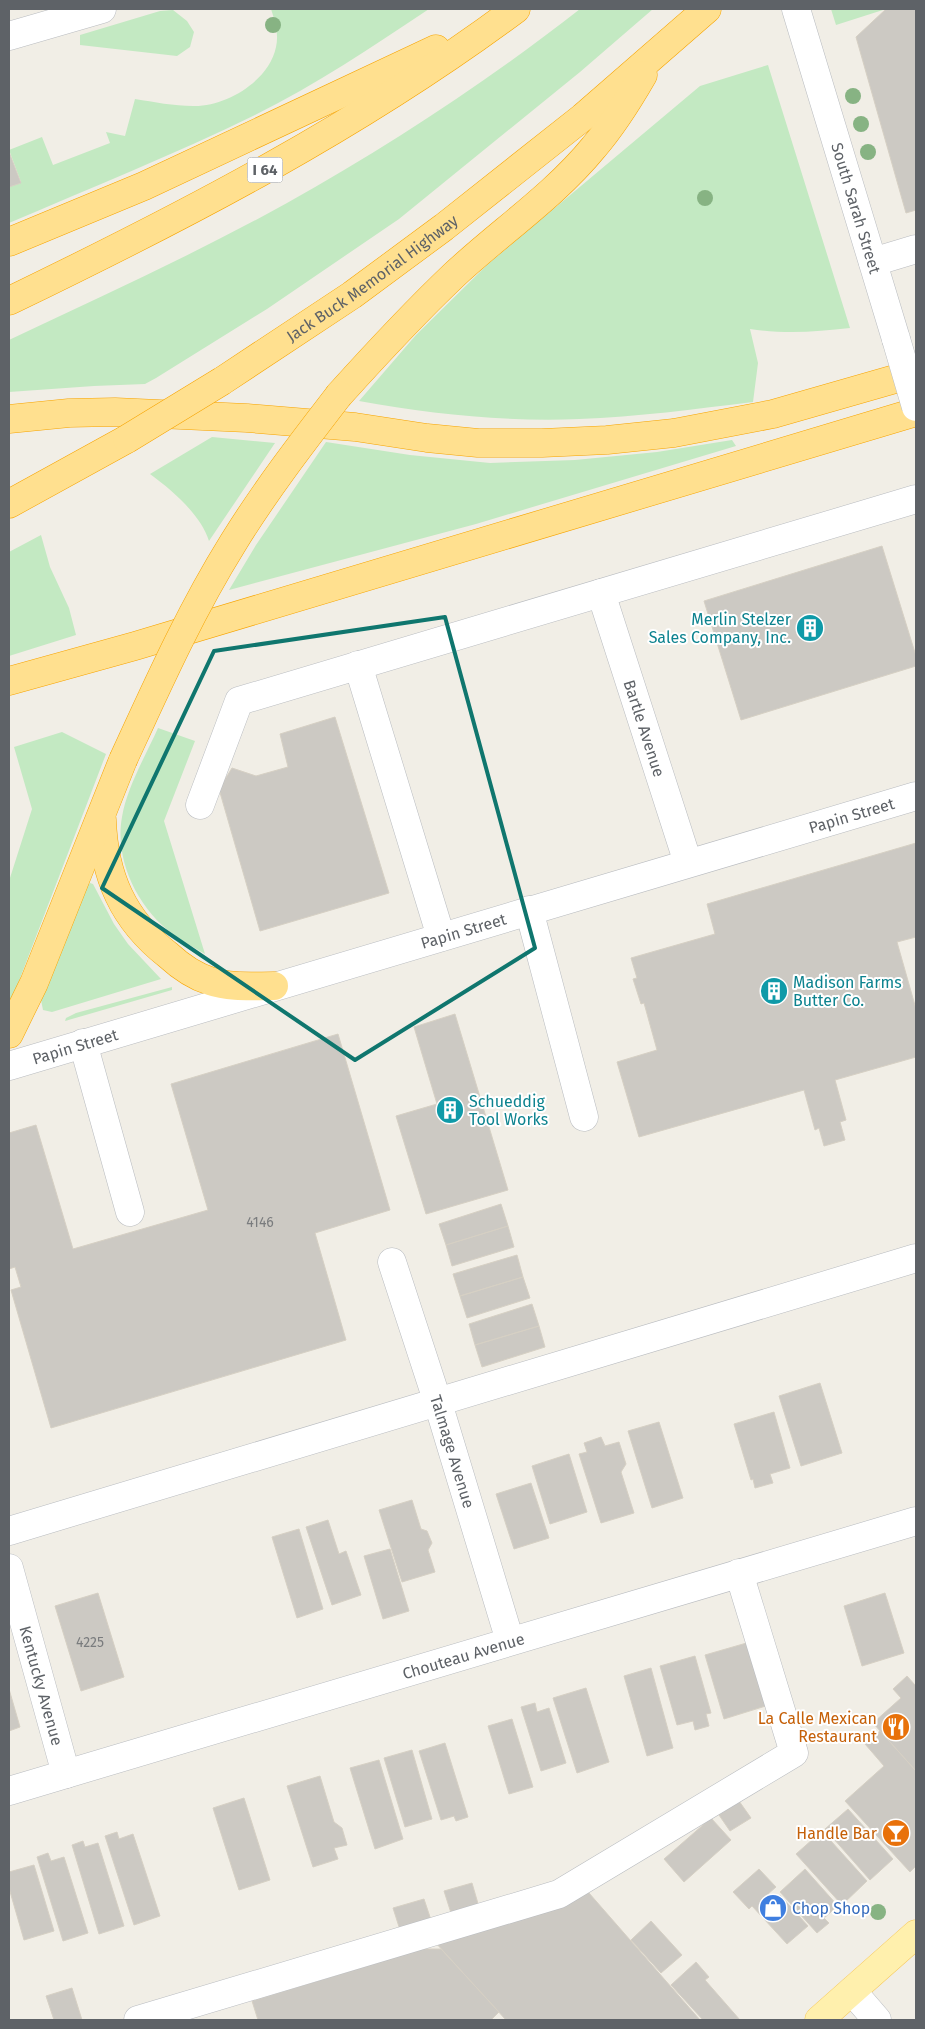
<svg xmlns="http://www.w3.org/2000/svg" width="925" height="2029" font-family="'Fira Sans',sans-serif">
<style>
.green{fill:#c3e9c2}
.building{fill:#ccc9c3;stroke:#d6d0c4}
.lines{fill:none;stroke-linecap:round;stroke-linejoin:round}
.minor-casing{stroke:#b9bcc0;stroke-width:29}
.major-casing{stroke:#f7c758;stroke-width:29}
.highway-casing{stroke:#f7a400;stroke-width:29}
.minor{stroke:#fff;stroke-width:28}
.major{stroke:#fff0ad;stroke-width:28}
.highway{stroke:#ffe08f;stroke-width:28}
.minor-bridge-casing{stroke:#b9bcc0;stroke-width:29;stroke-linecap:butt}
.highway-bridge-casing{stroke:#f7a400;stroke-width:29;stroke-linecap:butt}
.minor-bridge{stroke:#fff;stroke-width:28}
.highway-bridge{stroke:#ffe08f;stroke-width:28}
.tree{fill:#87b383}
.marked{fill:none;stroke:#0f766e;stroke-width:4;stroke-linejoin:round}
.labels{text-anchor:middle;stroke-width:4;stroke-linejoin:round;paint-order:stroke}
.number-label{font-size:14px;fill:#7a7c7e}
.shield{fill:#fff;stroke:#8e9195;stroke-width:1}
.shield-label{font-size:15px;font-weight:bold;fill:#5e6267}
.street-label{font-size:16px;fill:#5e6267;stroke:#fff}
.culture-label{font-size:16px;fill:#0d838f;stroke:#fff;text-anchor:start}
.food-label{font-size:16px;fill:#c56008;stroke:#fff;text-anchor:end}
.shop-label{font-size:16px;fill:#366cbe;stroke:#fff;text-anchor:start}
</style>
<rect width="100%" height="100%" fill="#f1eee6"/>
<path class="green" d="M271,9H429C373,46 316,85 255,115C175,154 91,188 9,223V187L21,182L9,150L42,137L53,165L110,143L106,132L125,136L135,99C154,102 174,106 193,106C226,107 269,81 276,47C279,34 275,21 271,9Z
M580,9H653L580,72L399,219L267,309L156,378L145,384L94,386L9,392V340C102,296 197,253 287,203C389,146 488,81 580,9Z
M831,9H886L836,25Z
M173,10L187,21L194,32L190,47L177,56L80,45V35L160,11Z
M768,65L850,328C816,332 784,334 750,329L758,363L753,402C695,409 637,417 579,419C506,422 431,414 359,401L416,335L487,265L700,86Z
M212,437L275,443L209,541C201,515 172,490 150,474Z
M732,440L736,446L476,524L229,590L256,545L326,442L410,455L490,463L575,460L657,452Z
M41,535L50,567L69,608L76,635L9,656V552Z
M158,728L195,741L164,821L205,954C195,948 183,942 173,934C138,909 114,860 122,817C127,787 146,755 158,728Z
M62,732L106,754L9,1007V881L32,809L14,747Z
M90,883L93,884L114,924L128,944L161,979L52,1012L43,1010L41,1000L86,887Z
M172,987V990L65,1021L66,1018L76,1013Z"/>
<path class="building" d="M886,9H916V210L906,213L856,37Z
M9,152L21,183L9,187Z
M882,546L916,656V666L741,720L704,601Z
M335,717L389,893L260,931L219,789L232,768L256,776L288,767L280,734Z
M916,843V937L897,942L916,1009V1057L835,1080L846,1120L840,1122L845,1140L824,1146L819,1128L815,1130L804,1090L639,1137L617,1062L657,1050L644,1003L641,1004L633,979L637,978L631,958L715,934L707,904Z
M455,1014L508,1190L426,1214L396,1116L437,1104L414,1027Z
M338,1034L390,1210L315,1233L346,1340L51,1428L11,1290L21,1287L15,1267L9,1269V1133L36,1125L73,1249L208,1210L171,1084Z
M501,1204L508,1226L446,1245L439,1224Z
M508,1226L514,1247L452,1266L446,1245Z
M517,1255L523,1277L460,1296L453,1274Z
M523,1277L530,1298L467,1318L460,1296Z
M532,1304L539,1326L475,1345L469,1324Z
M539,1326L545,1347L482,1367L475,1345Z
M820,1383L842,1453L801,1466L779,1396Z
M774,1412L790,1468L770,1474L773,1483L755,1488L753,1479L751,1480L734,1424Z
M659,1422L683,1498L652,1508L628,1431Z
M601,1437L605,1446L619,1442L626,1464L621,1472L634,1513L601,1523L579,1454L587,1452L584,1443Z
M569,1454L587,1512L550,1524L532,1466Z
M531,1483L549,1538L514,1549L496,1494Z
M412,1500L421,1529L427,1531L432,1543L428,1550L435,1572L402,1582L379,1510Z
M328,1520L339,1554L346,1551L361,1595L332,1605L306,1527Z
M299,1529L323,1609L297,1618L272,1537Z
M390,1549L409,1611L383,1619L364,1556Z
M98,1593L124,1677L81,1691L55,1606Z
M885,1593L904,1653L862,1666L844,1606Z
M750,1642L769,1705L724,1719L705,1655Z
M695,1656L711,1713L706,1714L709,1726L695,1730L693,1721L677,1725L660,1666Z
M651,1668L673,1748L647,1756L624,1676Z
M907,1676L915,1685L916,1684V1771L873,1723L901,1698L893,1689Z
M586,1688L609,1762L577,1773L553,1698Z
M9,1689L20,1727L9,1731Z
M535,1703L537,1712L549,1708L566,1763L541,1771L521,1707Z
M512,1719L533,1787L509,1794L488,1726Z
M880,1731L916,1771V1866L910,1872L845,1801L884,1766L865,1744Z
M445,1743L468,1817L456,1821L454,1816L441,1820L419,1751Z
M412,1750L432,1819L405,1827L384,1758Z
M379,1760L403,1839L375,1849L350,1768Z
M320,1776L334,1822L342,1828L347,1845L334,1848L338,1859L313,1867L287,1786Z
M244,1798L270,1880L239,1890L213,1808Z
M739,1801L751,1818L730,1831L719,1815Z
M848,1809L893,1859L870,1880L825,1829Z
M711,1818L731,1840L684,1882L664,1859Z
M822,1831L867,1881L842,1905L796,1854Z
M117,1832L119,1839L133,1834L160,1916L134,1925L105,1836Z
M83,1841L85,1847L98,1843L124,1926L99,1934L72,1845Z
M48,1853L51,1861L64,1857L88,1933L63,1941L37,1857Z
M34,1865L54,1931L24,1940L9,1888V1872Z
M759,1869L776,1887L768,1894L774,1900L780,1895L808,1926L787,1944L752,1906L749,1909L733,1892Z
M805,1869L838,1906L824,1918L829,1923L817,1933L780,1892Z
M472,1883L479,1907L452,1916L444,1891Z
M582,1885L700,2020H506L435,1942Z
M424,1899L432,1923L401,1933L393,1908Z
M651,1921L682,1955L661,1973L631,1940Z
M422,1949H441L499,2012L491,2020H258L252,2001Z
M696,1962L709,1977L705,1980L740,2020H703L671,1985Z
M72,1988L82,2020H54L46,1996Z"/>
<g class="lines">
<defs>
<g id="minor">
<path id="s1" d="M796,9L896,339"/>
<path d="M9,36L102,9"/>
<path d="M873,262L916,249"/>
<path id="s2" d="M601,593L688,863"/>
<path d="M358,665L441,937"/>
<path d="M200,805L239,701L916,499"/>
<path d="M529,910L584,1117"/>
<path d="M83,1043L130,1212"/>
<path id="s3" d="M9,1066L916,796"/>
<path id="s4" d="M392,1262L438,1403L510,1641"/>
<path d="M9,1531L916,1258"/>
<path id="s5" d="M9,1568L66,1774"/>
<path id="s6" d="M9,1791L916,1521"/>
<path d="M852,1991L877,2020"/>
<path d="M138,2020L559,1894L794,1753L739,1573"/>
</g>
<path id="major" d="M819,2020L916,1934"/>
<g id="highway">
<path d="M9,242L144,186L436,49"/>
<path d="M9,301C185,216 359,126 516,9"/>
<path id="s7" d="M222,381L352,295L444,227L583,117L707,9"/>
<path d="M339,395C376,354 414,313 454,275C500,232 554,196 594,147C613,125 628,101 643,75"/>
<path d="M9,419L69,413L115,412L247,418L355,427L427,438L478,443H542L607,440L674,433L773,414L916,373"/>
<path d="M9,504L127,439"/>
<path d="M9,681L135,646L916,412"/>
<path d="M102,820C104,876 123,920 168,955C180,966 194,976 210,981C230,988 252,986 274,986"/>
<path d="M9,1034L34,983L123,760"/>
</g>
</defs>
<use href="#minor" class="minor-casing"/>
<use href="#major" class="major-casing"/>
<use href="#highway" class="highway-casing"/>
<use href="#minor" class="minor"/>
<use href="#major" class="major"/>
<use href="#highway" class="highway"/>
<defs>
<path id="minor-bridge" d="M896,339L916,407"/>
<path id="highway-bridge" d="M127,439L222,381
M123,760C157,686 190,612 233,543C265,491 302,443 339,395"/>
</defs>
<use href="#minor-bridge" class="minor-bridge-casing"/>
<use href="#highway-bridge" class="highway-bridge-casing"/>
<use href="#minor-bridge" class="minor-bridge"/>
<use href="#highway-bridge" class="highway-bridge"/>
</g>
<g class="tree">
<circle cx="273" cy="25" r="8"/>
<circle cx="853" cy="96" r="8"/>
<circle cx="861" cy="124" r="8"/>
<circle cx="868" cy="152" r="8"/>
<circle cx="705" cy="198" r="8"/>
<circle cx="878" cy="1912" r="8"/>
</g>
<path class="marked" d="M445,617L535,948L355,1060L102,888L214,651Z"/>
<defs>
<symbol id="building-disc" viewBox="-11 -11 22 22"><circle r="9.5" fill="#0f9aa8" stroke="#fff"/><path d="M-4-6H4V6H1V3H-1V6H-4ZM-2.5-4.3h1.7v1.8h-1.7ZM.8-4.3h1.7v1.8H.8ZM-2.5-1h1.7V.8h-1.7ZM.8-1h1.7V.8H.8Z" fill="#fff"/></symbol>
<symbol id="restaurant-disc" viewBox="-11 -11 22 22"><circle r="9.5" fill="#e8710a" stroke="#fff"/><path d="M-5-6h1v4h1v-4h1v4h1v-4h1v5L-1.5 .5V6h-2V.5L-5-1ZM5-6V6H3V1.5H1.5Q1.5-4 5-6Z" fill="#fff"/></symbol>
<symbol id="bar-disc" viewBox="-11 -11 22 22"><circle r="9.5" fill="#e8710a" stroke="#fff"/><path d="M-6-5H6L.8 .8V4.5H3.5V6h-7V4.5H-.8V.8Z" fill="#fff"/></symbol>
<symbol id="shop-disc" viewBox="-11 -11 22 22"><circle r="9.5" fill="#3f7fe0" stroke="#fff"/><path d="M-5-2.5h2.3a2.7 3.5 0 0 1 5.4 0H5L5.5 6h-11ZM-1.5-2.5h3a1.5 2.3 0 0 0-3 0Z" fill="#fff"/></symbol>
</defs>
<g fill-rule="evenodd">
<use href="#building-disc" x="794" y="612" width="32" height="32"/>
<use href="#building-disc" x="758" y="975" width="32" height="32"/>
<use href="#building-disc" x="434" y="1094" width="32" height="32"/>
<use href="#restaurant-disc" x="880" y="1711" width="32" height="32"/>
<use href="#bar-disc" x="880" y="1817" width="32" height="32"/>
<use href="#shop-disc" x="757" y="1892" width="32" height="32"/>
</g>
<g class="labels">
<g class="number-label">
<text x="260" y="1227">4146</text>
<text x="90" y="1647">4225</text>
</g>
<rect class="shield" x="247.5" y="157.5" width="35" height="25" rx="4"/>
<g class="shield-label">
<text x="265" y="175">I 64</text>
</g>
<g class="street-label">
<text dy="6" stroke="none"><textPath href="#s1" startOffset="208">South Sarah Street</textPath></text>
<text dy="6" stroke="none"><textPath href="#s7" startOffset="182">Jack Buck Memorial Highway</textPath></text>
<text dy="6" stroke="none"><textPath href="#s2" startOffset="142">Bartle Avenue</textPath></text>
<text dy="6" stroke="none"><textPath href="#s3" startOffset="879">Papin Street</textPath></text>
<text dy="6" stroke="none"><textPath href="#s3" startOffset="474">Papin Street</textPath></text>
<text dy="6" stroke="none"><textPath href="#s3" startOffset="69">Papin Street</textPath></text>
<text dy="6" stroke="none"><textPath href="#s4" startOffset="199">Talmage Avenue</textPath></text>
<text dy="6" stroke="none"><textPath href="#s6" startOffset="474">Chouteau Avenue</textPath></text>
<text dy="6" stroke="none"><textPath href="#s5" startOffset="122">Kentucky Avenue</textPath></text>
</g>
<g class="culture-label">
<text x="791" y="625" text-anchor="end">Merlin Stelzer<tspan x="791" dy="18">Sales Company, Inc.</tspan></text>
<text x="793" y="988">Madison Farms<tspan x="793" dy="18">Butter Co.</tspan></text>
<text x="469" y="1107">Schueddig<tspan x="469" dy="18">Tool Works</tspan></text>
</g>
<g class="food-label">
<text x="877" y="1724">La Calle Mexican<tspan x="877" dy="18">Restaurant</tspan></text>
<text x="877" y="1839">Handle Bar</text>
</g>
<g class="shop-label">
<text x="792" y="1914">Chop Shop</text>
</g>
</g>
<rect width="925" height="2029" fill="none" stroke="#5e6267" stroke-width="20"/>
</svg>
